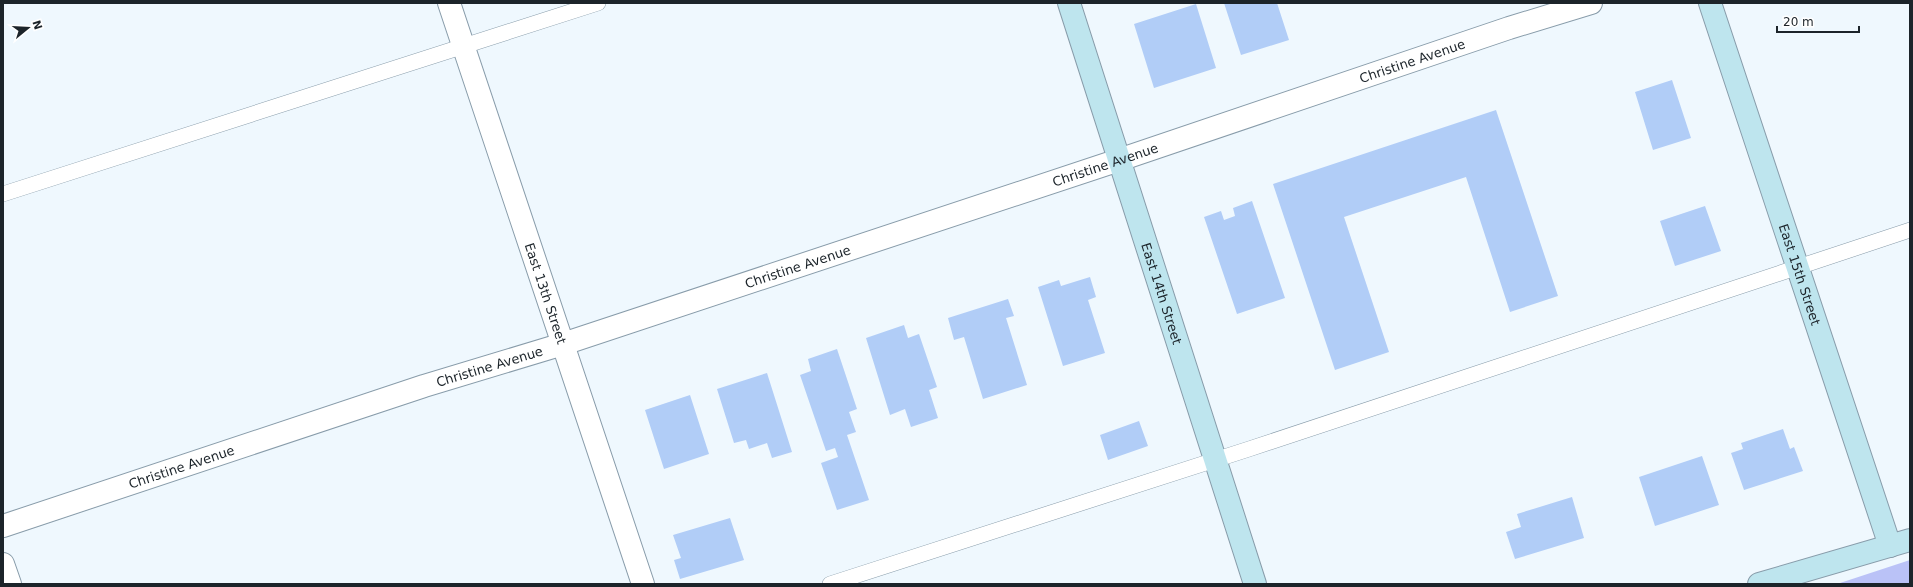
<svg xmlns="http://www.w3.org/2000/svg" width="1913" height="587" font-family="'DejaVu Sans',sans-serif">
<style>
.green{fill:#bac2f7}
.building{fill:#b1cdf7}
.lines{fill:none;stroke-linecap:round;stroke-linejoin:round}
.lane-casing{stroke:#889caa;stroke-width:16}
.street-casing{stroke:#889caa;stroke-width:24}
.secondary-casing{stroke:#889caa;stroke-width:24}
.lane{stroke:#fff;stroke-width:15}
.street{stroke:#fff;stroke-width:22}
.secondary{stroke:#bee5ee;stroke-width:22}
.labels{text-anchor:middle;stroke-width:3;stroke-linejoin:round;paint-order:stroke}
.street-label{font-size:13px;fill:#1c242a;stroke:#fff}
</style>
<rect width="100%" height="100%" fill="#eff8fe"/>
<path class="green" d="M1910,560V584H1837Z"/>
<path class="building" d="M1224,3H1277L1289,40L1241,55Z
M1196,4L1216,68L1154,88L1134,24Z
M1672,80L1691,138L1653,150L1635,92Z
M1496,110L1558,296L1510,312L1466,177L1344,217L1389,352L1335,370L1273,184Z
M1252,201L1285,298L1237,314L1204,217L1221,211L1224,220L1235,216L1233,208Z
M1705,206L1721,251L1675,266L1660,221Z
M1090,277L1096,297L1088,300L1105,353L1063,366L1038,287L1059,280L1061,286Z
M1008,299L1014,316L1006,318L1027,385L983,399L964,337L954,340L948,318Z
M904,325L908,338L919,334L937,387L929,390L938,418L911,427L905,409L890,415L866,338Z
M837,349L857,409L849,412L856,432L847,435L869,500L837,510L821,463L838,457L835,448L826,451L800,375L811,371L808,359Z
M767,373L792,452L772,458L767,443L749,449L746,440L734,443L717,389Z
M690,395L709,454L664,469L645,410Z
M1139,421L1148,446L1108,460L1100,435Z
M1783,429L1790,449L1794,447L1803,471L1744,490L1731,453L1743,449L1741,443Z
M1702,456L1719,505L1655,526L1639,477Z
M1572,497L1584,538L1515,559L1506,532L1521,527L1517,514Z
M730,518L744,560L680,579L674,560L681,558L673,535Z"/>
<g class="lines">
<defs>
<path id="lane" d="M3,194L598,3
M830,584L1249,449L1910,230"/>
<g id="street">
<path id="s1" d="M449,3L643,584"/>
<path id="s2" d="M3,526L424,386L563,344L1119,160L1509,28L1591,3"/>
<path d="M3,564L10,584"/>
</g>
<g id="secondary">
<path id="s3" d="M1069,3L1255,584"/>
<path id="s4" d="M1710,3L1890,546"/>
<path d="M1759,584L1910,540"/>
</g>
</defs>
<use href="#lane" class="lane-casing"/>
<use href="#street" class="street-casing"/>
<use href="#secondary" class="secondary-casing"/>
<use href="#lane" class="lane"/>
<use href="#street" class="street"/>
<use href="#secondary" class="secondary"/>
</g>
<g class="labels">
<g class="street-label">
<text dy="5" stroke="none"><textPath href="#s2" startOffset="1484">Christine Avenue</textPath></text>
<text dy="5" stroke="none"><textPath href="#s2" startOffset="1160">Christine Avenue</textPath></text>
<text dy="5" stroke="none"><textPath href="#s2" startOffset="836">Christine Avenue</textPath></text>
<text dy="5" stroke="none"><textPath href="#s4" startOffset="286">East 15th Street</textPath></text>
<text dy="5" stroke="none"><textPath href="#s1" startOffset="306">East 13th Street</textPath></text>
<text dy="5" stroke="none"><textPath href="#s3" startOffset="305">East 14th Street</textPath></text>
<text dy="5" stroke="none"><textPath href="#s2" startOffset="512">Christine Avenue</textPath></text>
<text dy="5" stroke="none"><textPath href="#s2" startOffset="188">Christine Avenue</textPath></text>
</g>
</g>
<rect width="1913" height="587" fill="none" stroke="#1c242a" stroke-width="8"/>
<g transform="translate(28 28) rotate(72)" stroke="#ffffff" stroke-width="3" paint-order="stroke">
<path d="M0-3L7 15L0 10L-7 15Z" fill="#1c242a"/>
<text y="-6" font-size="11" font-weight="bold" text-anchor="middle" fill="#1c242a">N</text>
</g>
<path d="M1777 26v6h82v-6" fill="none" stroke="#1c242a" stroke-width="2"/>
<text x="1783" y="26" font-size="12" fill="#1c242a" stroke="#ffffff" stroke-width="3" paint-order="stroke">20 m</text>
</svg>
